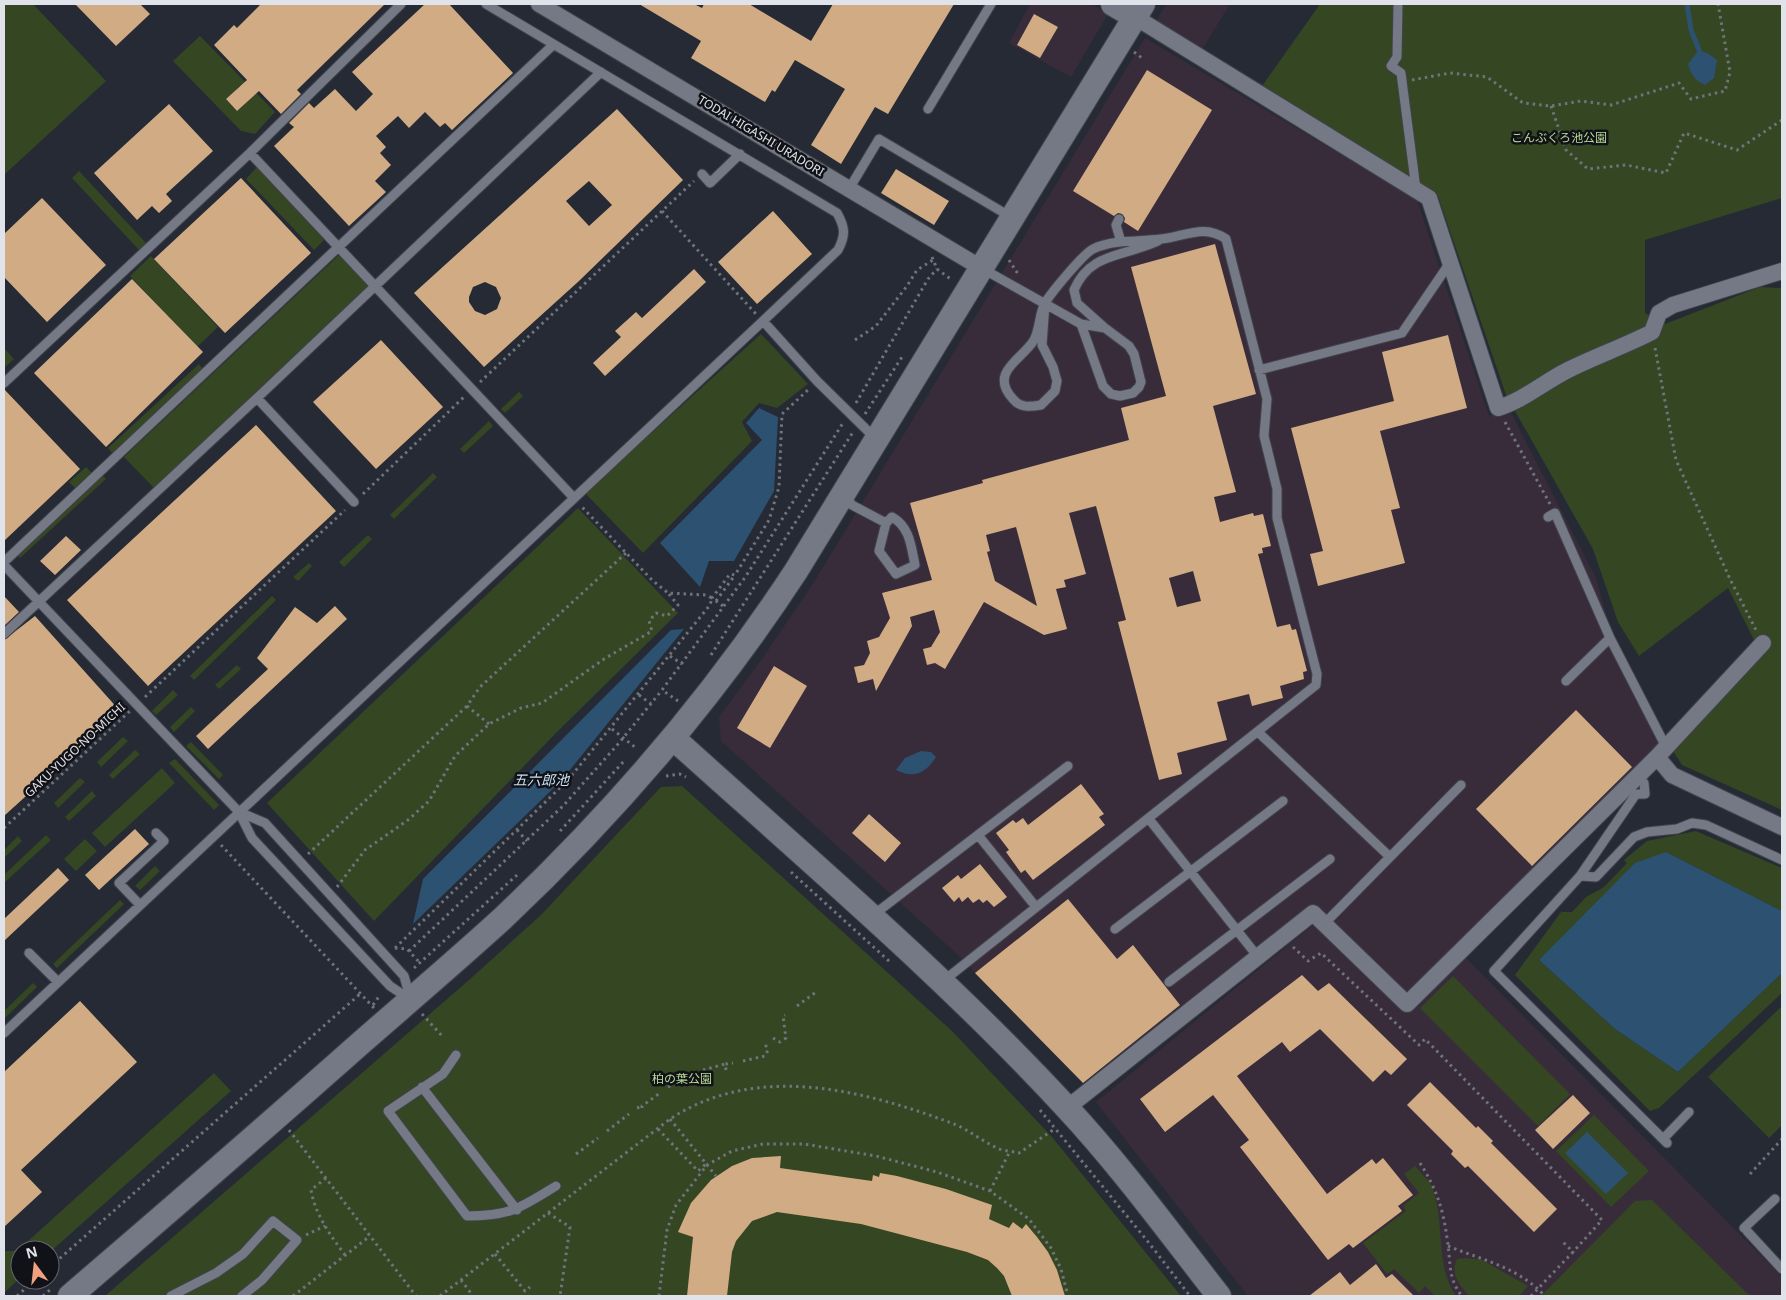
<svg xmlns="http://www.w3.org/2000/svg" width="1786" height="1300" font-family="'Noto Sans','Noto Sans JP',sans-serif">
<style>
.commercial{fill:#392c3a}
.green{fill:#354623;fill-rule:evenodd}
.water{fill:#2d5171}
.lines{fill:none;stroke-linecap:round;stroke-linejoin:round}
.stream{stroke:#2d5171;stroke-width:5}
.building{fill:#d0ab84;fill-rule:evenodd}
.lane-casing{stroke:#41444c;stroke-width:11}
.street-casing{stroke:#41444c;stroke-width:18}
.secondary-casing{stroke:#41444c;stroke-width:26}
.path{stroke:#6f747c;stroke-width:3;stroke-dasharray:2.5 4;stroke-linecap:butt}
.lane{stroke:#747985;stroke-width:9}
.street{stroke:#747985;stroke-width:16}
.secondary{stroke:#747985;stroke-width:24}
.labels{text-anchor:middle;stroke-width:5;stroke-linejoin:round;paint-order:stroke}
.street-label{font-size:12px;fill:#e0e3e9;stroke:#101217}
.park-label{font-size:12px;fill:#b8db96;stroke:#101217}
.water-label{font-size:14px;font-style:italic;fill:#c8dff5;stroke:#101217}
</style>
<rect width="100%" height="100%" fill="#252a34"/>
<path class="commercial" d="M1030,4H1092L1108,14L1071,77L1009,43Z
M1166,4H1230L1200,53L1154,25Z
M1145,38L1417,200L1489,416L1509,409L1596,578L1612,635L1668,741L1409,997L1314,903L1083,1083L956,953L721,741L719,717L762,659L814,582Z
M1313,925L1409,1013L1466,958L1782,1277V1296H1248L1096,1102Z"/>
<path class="green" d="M4,4H33L106,81L4,175Z
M1320,4H1782V198L1645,240V313L1665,324L1760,287L1782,288V810L1682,765L1673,751L1762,656L1728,588L1639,656L1618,622L1593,549L1506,395L1438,196L1321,125L1320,121L1262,86Z
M200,36L275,112L255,134L241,131L173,61ZM240,86L251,98L237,111L226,99Z
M257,167L324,240L314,250L246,179Z
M79,171L146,243L139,250L72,178Z
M339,255L368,286L154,488L124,457Z
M151,256L218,327L197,347L130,276Z
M761,334L808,384L777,408L759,403L742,422L752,441L643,553L585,493Z
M4,348L14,359L4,368Z
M199,364L203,369L113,454L108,448Z
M519,392L523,396L505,413L501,409Z
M489,421L493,426L464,453L460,449Z
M86,467L93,474L76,489L69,482Z
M433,473L437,477L394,519L390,515Z
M102,475L106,479L20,558L17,555Z
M578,508L678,613L555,734L374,921L267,803Z
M368,535L372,539L344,567L339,562Z
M309,563L312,566L298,581L293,577Z
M272,596L276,600L194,680L190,676Z
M237,665L241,669L219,689L215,685Z
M173,690L178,695L156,715L152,711Z
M191,707L195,711L174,732L170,727Z
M123,737L128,741L101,767L97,762Z
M191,742L223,775L219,779L186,746Z
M135,750L140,754L113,779L109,775Z
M175,759L219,805L214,810L169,763Z
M162,768L175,783L105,847L92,833Z
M80,778L85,782L58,808L54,803Z
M682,786L952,1031L1052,1137L1181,1296H105L469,980L541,915L661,787Z
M92,791L96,796L69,821L65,817Z
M1696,831L1782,868V911L1666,852L1539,960L1615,1029L1678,1072L1782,973V993L1659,1108L1650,1111L1515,975L1561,912H1572L1586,897L1604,887L1627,863L1624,860L1647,841Z
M46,835L51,840L4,883V875Z
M18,836L22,841L4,858V850Z
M85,839L97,851L76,871L64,859Z
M155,866L160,871L140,890L135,886Z
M120,900L124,904L57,968L53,964Z
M1453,976L1570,1094L1538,1126L1420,1008Z
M33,983L37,987L4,1019V1011Z
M1782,1006V1125L1769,1138L1708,1077Z
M214,1073L231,1091L50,1252L20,1250V1278L4,1293V1251H17Z
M1594,1115L1649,1171L1611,1207L1556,1151Z
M1415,1166C1420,1172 1429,1180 1432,1187C1446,1223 1434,1264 1456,1296H1435L1425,1286L1419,1293L1394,1269L1387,1274L1363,1243L1406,1211L1403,1206L1419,1193L1404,1174Z
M1652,1200L1750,1296H1541L1635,1201Z
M1466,1258L1482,1260L1528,1286L1519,1296H1469C1459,1284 1450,1274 1457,1259Z"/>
<path class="water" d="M1699,50L1709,54L1717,60L1714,78L1705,85C1695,80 1691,75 1688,64Z
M759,408L778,417L774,491L734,561H709L700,587L660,543L762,440L746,423Z
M684,629L561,781L413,924L423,879L671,630Z
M921,751L931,752L936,757C926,773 914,779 896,770L905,758Z
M1666,852L1782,911V973L1678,1072L1615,1029L1539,960L1635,863Z
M1587,1132L1628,1173L1606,1194L1565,1153Z"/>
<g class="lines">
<path class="stream" d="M1687,4L1691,30L1699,50"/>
</g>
<path class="building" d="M75,4H140L150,14L116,46Z
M261,4H385L297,90L301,94L281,114L259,91L237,111L226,99L247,80L214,45L234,25L237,28Z
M425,4H449L513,73L452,130L445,123L440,127L425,112L409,128L398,116L376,136L386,147L380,153L391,165L375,181L386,192L349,226L274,146L294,127L289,123L309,103L314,108L335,89L356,111L373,94L352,72Z
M639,4H694L702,8L704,4H749L811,41L833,4H954L888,114L875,107L841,164L811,145L845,89L795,60L775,92L772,90L765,102L691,58L701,41Z
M1034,14L1058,27L1040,58L1017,45Z
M1147,70L1212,110L1138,231L1124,222L1125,218L1122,214L1118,213L1114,216L1073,191Z
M169,104L213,151L166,194L172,201L159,213L152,206L137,220L94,173Z
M617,109L683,180L579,281L484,367L414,293ZM589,181L612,205L589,226L566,201ZM485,282L496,287L501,298L497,309L485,315L475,311L469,302V297L473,287Z
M896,169L949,201L934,225L881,193Z
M241,178L311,253L225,333L154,259Z
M42,198L106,265L47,322L4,277V234Z
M773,211L812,254L757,304L718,262Z
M1215,244L1256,394L1213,406L1236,492L1214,497L1220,522L1253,513L1254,516L1263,514L1271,546L1262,548L1263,553L1258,554L1277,627L1290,624L1292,630L1296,629L1307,671L1303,672L1304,679L1280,686L1283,698L1252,706L1249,694L1217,702L1227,740L1177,753L1182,774L1159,780L1118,622L1126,620L1096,506L1069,513L1086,574L1064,580L1066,587L1056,589L1067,629L1044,635L984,602L945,669L935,663L927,665L923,649L931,647L940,632L934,610L910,617L912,626L876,691L873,679L858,683L854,667L864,665L870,653L867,641L879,637L890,618L882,593L932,580L910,503L983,483L982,480L1129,440L1121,408L1166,396L1131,267ZM1016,527L1037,606L995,581L993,574L987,552L990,551L986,535ZM1193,571L1201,601L1177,607L1169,578Z
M694,269L706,282L605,376L593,363L621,337L615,331L636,312L642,318Z
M132,279L203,352L106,447L34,373Z
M1448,335L1467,408L1380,431L1400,508L1391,510L1405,563L1318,586L1310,554L1323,551L1291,428L1394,401L1382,352Z
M381,340L443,407L376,469L313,402Z
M4,389L80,469L4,541Z
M256,425L336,511L148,686L67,600Z
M66,536L81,550L55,575L40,561Z
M4,596L19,612L4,626Z
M335,606L347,619L208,749L196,736L268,669L257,658L295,607L317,623Z
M35,616L120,711L4,816V640Z
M774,666L807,686L770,748L737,728Z
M1576,710L1632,767L1532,866L1476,809Z
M1081,784L1104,814L1099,817L1105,825L1033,880L1025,870L1021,873L1006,852L1009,850L996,833L1013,820L1016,823L1023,818L1028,825Z
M869,814L901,843L885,862L852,833Z
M135,829L149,844L99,890L85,875Z
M980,864L1007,897L994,907L987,900L983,903L979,899L973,903L968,897L962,902L959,897L954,902L942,888L958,875L961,879Z
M58,868L69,880L4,941V919Z
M1068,899L1117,959L1133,945L1180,1005L1083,1083L975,973Z
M1302,975L1318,991L1329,983L1407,1059L1391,1075L1385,1070L1373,1082L1320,1029L1290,1052L1282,1042L1237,1076L1327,1194L1372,1159L1376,1164L1383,1158L1413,1195L1398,1206L1402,1211L1353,1248L1349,1244L1328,1260L1240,1147L1249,1140L1213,1095L1165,1132L1140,1099Z
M80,1001L137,1062L21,1170L42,1192L4,1227V1072Z
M1430,1082L1476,1128L1478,1126L1493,1141L1491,1143L1557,1209L1534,1232L1468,1166L1465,1168L1451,1154L1453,1151L1407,1105Z
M1573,1095L1590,1113L1553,1149L1535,1130Z
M781,1156L780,1168L872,1181L873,1175L879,1177L880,1173L897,1176L946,1189L992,1205L989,1219L1009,1228L1013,1222L1022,1229L1026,1224L1037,1237L1048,1252L1057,1270L1065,1296H1012L1004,1276L997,1268L988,1260L967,1252L861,1224L777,1212L752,1221L736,1241L732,1252L727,1296H687L693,1237L678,1232L691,1203L711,1180L732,1166L752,1158Z
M1376,1264L1386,1278L1392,1274L1414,1296H1309L1340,1272L1350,1285Z"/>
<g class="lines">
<defs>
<path id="lane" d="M1398,6L1397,57L1391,66L1401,73L1416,189
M928,109L991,4
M250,153L574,498
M702,174L710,183L740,154
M849,189L879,139L1011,217
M1119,219L1116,225L1121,242
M983,269L1081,324L1105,328L1129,346L1134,354L1141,382L1139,387L1133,393L1120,396L1111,394L1103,386L1081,324
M763,321L817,381L875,438
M1105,328L1077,303L1074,290C1090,252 1124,257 1158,241
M1259,370L1402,333L1449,264
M4,383L250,153L401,4
M257,398L354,502
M844,494L852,505L886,523
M892,517C910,527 911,546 915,565L896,574L879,551L886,523Z
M1548,517L1555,513L1610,638L1666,747
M4,562L553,45
M4,565L239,812L252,838L390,986L408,998
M4,634L257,398L601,72
M1566,681L1610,638
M1258,732L1390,857
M1637,776L1644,783L1645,794H1636L1580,876L1596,877L1634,837L1647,832L1677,829L1692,823L1706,825L1782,860
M239,812L265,823L404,976L410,997
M1149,819L1258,957
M978,835L1036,907
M1580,876L1494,971L1667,1143
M140,905L119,883L164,841L156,833
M872,916L1068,766
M1324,924L1461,785
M1115,929L1283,801
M29,953L58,982
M942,982L1316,685L1317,674L1277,518V489L1264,436L1267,399L1226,239C1204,223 1184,237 1161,239C1138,242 1114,239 1093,249C1083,254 1051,293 1045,303C1039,314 1040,329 1034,340C1023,359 988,372 1013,399C1020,408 1030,407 1041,405L1055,391L1057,381L1053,367L1042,345L1045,304
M1169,982L1330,859
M4,1033L763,321L838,250C846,235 845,227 837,213L486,4
M456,1055L443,1074L388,1111L467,1216C511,1216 520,1208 556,1186
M422,1087L517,1210
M1663,1139L1689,1112
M1744,1228L1775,1199
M1747,1231L1782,1269
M171,1296L216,1273L243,1254L273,1221L297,1240L262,1280L242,1296"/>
<path id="street" d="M539,4L983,269
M1135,17L1429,198L1498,408C1524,400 1544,382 1568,370C1596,356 1625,346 1652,332L1659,313L1673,305L1782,271
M1657,757L1672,775L1782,827
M1067,1108L1313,913L1407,1004L1657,757L1763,643"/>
<path id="secondary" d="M1113,4L1135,17
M673,738C806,858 944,975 1066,1107C1121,1166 1169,1232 1219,1296
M70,1296C168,1212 266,1127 363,1041C410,1000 457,960 503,918C613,814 713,698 796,571L1143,4"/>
</defs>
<use href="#lane" class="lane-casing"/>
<use href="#street" class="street-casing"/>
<use href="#secondary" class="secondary-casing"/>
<path class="path" d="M1134,52L1142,58
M1412,80L1450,73L1487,77L1523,103L1551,106L1581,101L1611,105L1679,83L1691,99L1725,91L1730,72L1718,4
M1551,106L1566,150L1588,169L1626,165L1666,173L1684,133L1737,150L1782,120
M662,211L756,314
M932,257L937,269L952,280
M1009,260L1018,274
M855,340L876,326L907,286L917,270L933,260
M1655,348L1676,460L1730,579L1757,632
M480,382L694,181
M856,403L928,279L937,269
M865,414L902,357
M1505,422L1550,504
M363,494L465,396
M716,601L735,575
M723,606L712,598L730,574L735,575L769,520L779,487L782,414L809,389
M711,655L853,432
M670,656L682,664
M639,695L651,704
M145,697L345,510
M678,701L662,690L746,576L843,423
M489,724L467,706L480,687L626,553
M612,729L636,748
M666,776L680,774L686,777
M4,828L130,711
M517,830L527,841
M560,831L625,760
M221,845L374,1008
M308,854L467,706
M791,872L890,962
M337,887L365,850L408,820L429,801L455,756L489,724L521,708L542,703L604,659L652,631L649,621L656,613L667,616L678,605L668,593
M1293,947L1308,961L1321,953L1419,1045L1425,1039L1602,1220L1573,1252
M395,948L568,780L710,605L712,598L706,595L668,593L652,580L581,506
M395,948L407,949L420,963
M409,951L563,806L619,743L662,690
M414,968L517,875
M373,1005L380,995
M797,1006L816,992
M422,1014L444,1038
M773,1038L780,1042L786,1038L783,1016L785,1015
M743,1061L765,1056L768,1050L765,1044
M703,1070L725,1064
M726,1070L725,1064L733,1063
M668,1087L694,1075
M637,1108L642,1106
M642,1108V1106L660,1093
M1040,1110L1149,1243L1190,1296
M670,1119L716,1176
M658,1129L698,1171L706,1164
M289,1130L416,1296
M607,1131L629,1114
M576,1154L598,1138
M1420,1163C1436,1188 1443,1208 1447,1238C1451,1259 1447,1278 1462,1296
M1750,1174L1782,1139
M326,1178L311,1190C315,1214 330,1235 345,1255
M990,1191L1010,1151
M548,1213L570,1227L560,1296
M306,1235L325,1226
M1448,1246C1482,1260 1517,1267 1543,1294
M495,1254L525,1291L530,1287
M50,1267L360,994
M461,1280L473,1296
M17,1296L35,1280
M43,1296L52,1288
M293,1296L370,1236
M440,1296L670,1119C757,1062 864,1090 954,1124C969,1130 982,1141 997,1148C1003,1151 1012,1151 1019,1153L1056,1128
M659,1296L667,1230L676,1205L707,1165L732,1151L763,1144H804L876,1156L937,1172L990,1191L1029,1219L1051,1248L1061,1269L1068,1296
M1531,1296L1573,1252L1561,1240"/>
<use href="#lane" class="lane"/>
<use href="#street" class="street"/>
<use href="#secondary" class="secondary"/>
</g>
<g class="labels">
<g class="street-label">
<text transform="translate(761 136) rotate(31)" y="4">TODAI HIGASHI URADORI</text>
<text transform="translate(75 750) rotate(-43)" y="4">GAKU-YUGO-NO-MICHI</text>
</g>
<g class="park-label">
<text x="1559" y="142">こんぶくろ池公園</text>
<text x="682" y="1083">柏の葉公園</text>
</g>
<g class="water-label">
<text x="541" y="785">五六郎池</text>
</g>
</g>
<rect width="1786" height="1300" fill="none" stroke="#e0e3e9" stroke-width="10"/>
<g transform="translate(35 1265) rotate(345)"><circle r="24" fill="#101217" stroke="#63666b"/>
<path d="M0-4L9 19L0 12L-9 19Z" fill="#f2a07f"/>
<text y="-8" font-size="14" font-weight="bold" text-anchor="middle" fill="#e0e3e9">N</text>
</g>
</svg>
